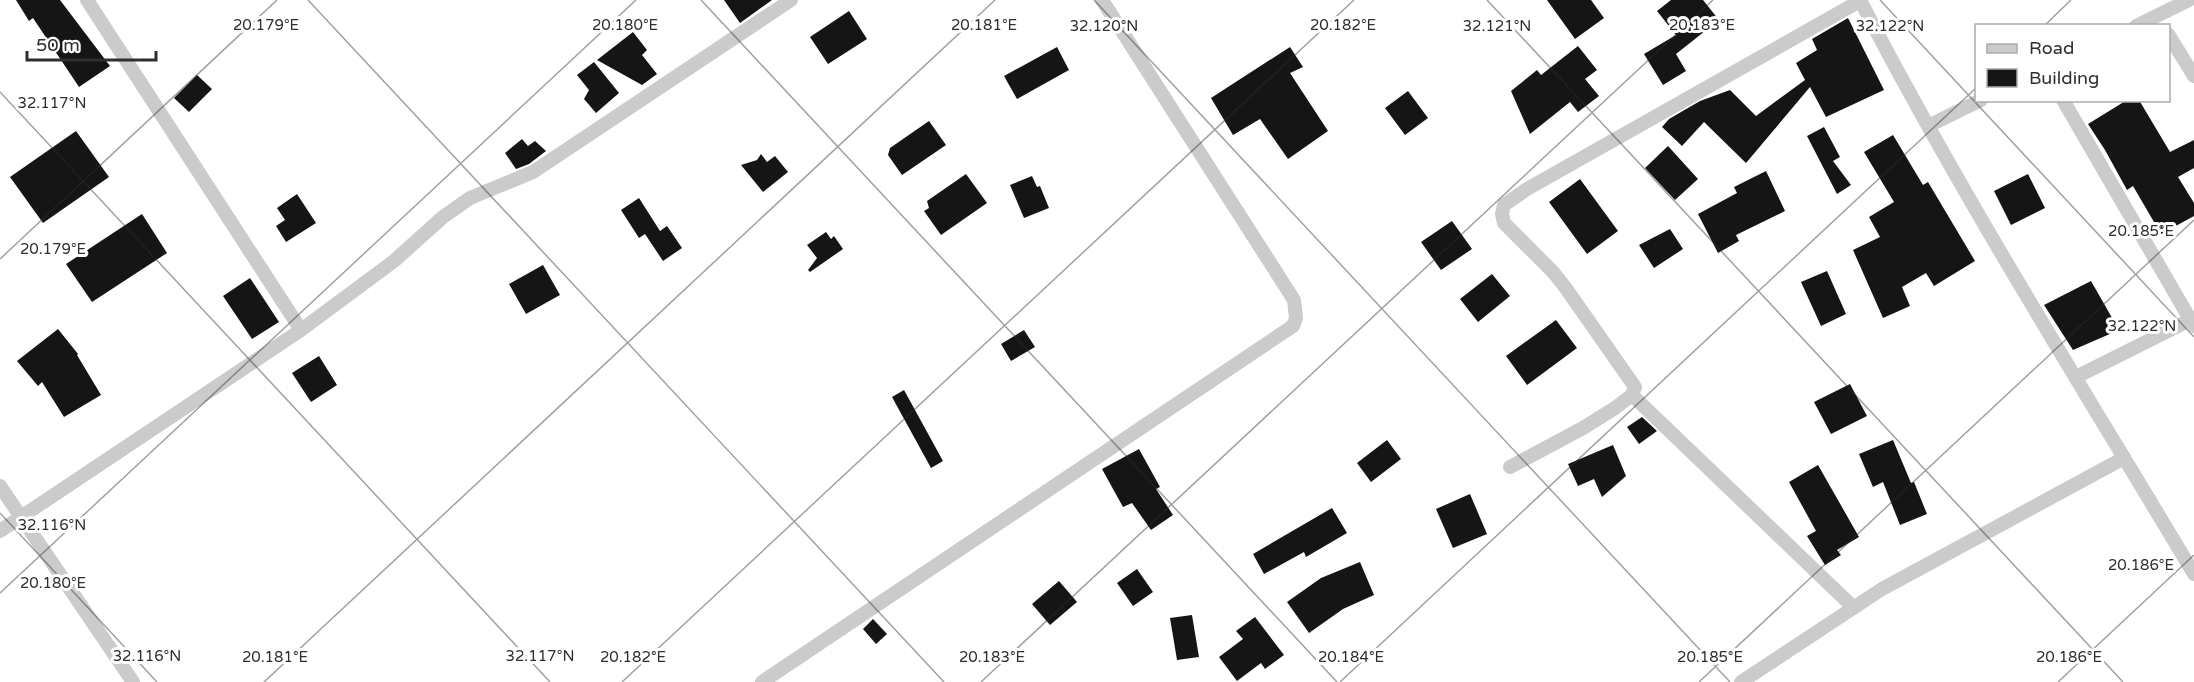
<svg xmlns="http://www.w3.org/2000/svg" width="2194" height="682" font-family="'Varela Round',sans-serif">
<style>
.building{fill:#151515}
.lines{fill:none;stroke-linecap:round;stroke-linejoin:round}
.minor{stroke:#cbcbcb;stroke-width:14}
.ticks{fill:none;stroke:#2e2e2e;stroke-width:1.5;stroke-opacity:0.45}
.ticks-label{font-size:15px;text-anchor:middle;fill:#2e2e2e;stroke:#fff;stroke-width:6;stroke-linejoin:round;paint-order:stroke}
</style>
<rect width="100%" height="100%" fill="#fff"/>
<path class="building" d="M16,0H60L110,66L79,87L33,18L29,21Z
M724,0H772L740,23Z
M1547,0H1591L1604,18L1575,39Z
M1671,0H1703L1719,20L1676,54L1686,71L1663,85L1644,54L1676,35L1657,11Z
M849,11L867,39L828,64L810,37Z
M1848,18L1884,90L1826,117L1810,87L1746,163L1704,122L1682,146L1662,127L1669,119L1700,101L1730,90L1756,116L1805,80L1796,63L1817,50L1812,39Z
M633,32L647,50L642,55L657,74L642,85L597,60Z
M1578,46L1597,70L1585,79L1599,96L1578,112L1570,102L1530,134L1511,91L1537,70L1541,75Z
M1057,47L1069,70L1017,99L1004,76Z
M1290,47L1303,67L1290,73L1328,131L1288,159L1260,119L1233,135L1211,98Z
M594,62L619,93L596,113L584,99L589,90L577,75Z
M197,75L212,89L189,112L174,98Z
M1408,91L1428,118L1405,135L1385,108Z
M2127,100H2139L2170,152L2194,140V168L2178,177L2194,203V216L2161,234L2133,186L2127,190L2105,150L2088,124Z
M929,121L946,145L902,175L888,155L890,148Z
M1824,127L1840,157L1833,161L1851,185L1837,194L1807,136Z
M76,131L109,177L43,223L10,177Z
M1893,135L1923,185L1928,182L1975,261L1934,286L1926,273L1902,287L1910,306L1883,318L1853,250L1880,237L1869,217L1894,202L1864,152Z
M522,139L528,146L535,141L546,151L529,164L516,169L505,153Z
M1668,146L1698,179L1675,200L1645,168Z
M761,154L767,162L775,156L788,172L763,192L741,165L757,160Z
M1766,171L1785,211L1736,235L1739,241L1718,253L1698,214L1737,193L1734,187Z
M966,174L987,203L941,235L924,211L929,208L927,201Z
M2028,174L2045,208L2011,225L1994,191Z
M1032,176L1037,187L1040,186L1049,208L1024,218L1010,185Z
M1580,179L1618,231L1587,254L1549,202Z
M297,194L316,223L286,242L276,226L285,220L277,208Z
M639,198L660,231L667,226L682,248L663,261L645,234L639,238L621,210Z
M142,214L167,253L92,302L66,264Z
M1452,221L1472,249L1441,270L1421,242Z
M1670,229L1683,249L1654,268L1639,245Z
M826,232L831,239L834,236L843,249L810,272L808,270L817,258L807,245Z
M543,265L560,295L526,314L509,284Z
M1827,271L1846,314L1821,326L1801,282Z
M1492,274L1510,296L1478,322L1460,299Z
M250,278L279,322L252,339L223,296Z
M2091,281L2119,330L2073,350L2044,305Z
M1556,320L1577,348L1527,385L1506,356Z
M58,329L78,354L77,355L101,395L64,417L42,382L38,386L17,361Z
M1024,330L1035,347L1011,361L1001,344Z
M319,356L337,385L311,402L292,373Z
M1850,384L1867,416L1831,434L1814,402Z
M904,390L943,461L931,468L892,397Z
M1642,417L1657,431L1639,444L1627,427Z
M1387,440L1401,459L1371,482L1357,463Z
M1893,440L1911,483L1914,482L1927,514L1900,525L1883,482L1873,487L1859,454Z
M1613,445L1626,476L1602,497L1594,479L1578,486L1568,464Z
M1139,449L1160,487L1156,489L1173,515L1151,530L1132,503L1123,507L1102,469Z
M1818,465L1859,537L1837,550L1841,555L1825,565L1807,536L1816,531L1789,482Z
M1470,494L1487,534L1453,548L1436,509Z
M1332,508L1347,533L1306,557L1304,552L1264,574L1253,554Z
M1360,562L1374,595L1343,609L1309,633L1287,602L1321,578Z
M1137,569L1153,592L1133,606L1117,583Z
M1059,581L1077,602L1050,625L1032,604Z
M1192,615L1199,657L1177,660L1170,618Z
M1255,617L1284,655L1265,669L1261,663L1237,681L1219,657L1243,639L1236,631Z
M873,619L887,634L876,644L863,629Z"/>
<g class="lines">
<path class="minor" d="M87,0L301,330
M1860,0C1961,195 2081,385 2194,574
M2136,26L2189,0
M2168,34L2194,76
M2063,100L2194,326
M1928,126L1981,100
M2076,377L2194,318
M1632,395L1853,607
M1510,467L1583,428L1615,408L1632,395L1635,387L1565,287L1553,272L1504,223L1502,214L1504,205L1527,189L1860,1
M0,486L133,682
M0,531L301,330L394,261L443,217L470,198L533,172L791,0
M762,682L1293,326L1296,318L1294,300L1102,0
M1741,682L1882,589L2124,458"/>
</g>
<path class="ticks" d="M308,0L944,682M701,0L1337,682M1094,0L1730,682M1487,0L2123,682M1880,0L2194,337M2044,26L2071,0M0,92L550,682M0,259L277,0M0,513L157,682M0,593L636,0M264,682L995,0M622,682L1354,0M981,682L1713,0M1340,682L1976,88M1699,682L2194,220M2058,682L2194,555"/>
<g class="ticks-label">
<text x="266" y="30">20.179°E</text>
<text x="625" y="30">20.180°E</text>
<text x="984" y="30">20.181°E</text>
<text x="1343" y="30">20.182°E</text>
<text x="1702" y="30">20.183°E</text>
<text x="1104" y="31">32.120°N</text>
<text x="1890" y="31">32.122°N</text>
<text x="1497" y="31">32.121°N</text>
<text x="52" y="108">32.117°N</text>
<text x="2141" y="236">20.185°E</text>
<text x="53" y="254">20.179°E</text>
<text x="2142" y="331">32.122°N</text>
<text x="52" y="530">32.116°N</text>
<text x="2141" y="570">20.186°E</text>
<text x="53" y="588">20.180°E</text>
<text x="147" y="661">32.116°N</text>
<text x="540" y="661">32.117°N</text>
<text x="275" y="662">20.181°E</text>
<text x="633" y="662">20.182°E</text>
<text x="992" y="662">20.183°E</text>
<text x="1351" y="662">20.184°E</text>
<text x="1710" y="662">20.185°E</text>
<text x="2069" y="662">20.186°E</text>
</g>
<rect x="1975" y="24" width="195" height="78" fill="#ffffff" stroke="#ababab" stroke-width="1.5"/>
<rect x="1987" y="44" width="30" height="9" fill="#cbcbcb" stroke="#ababab" stroke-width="1.5"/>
<text x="2029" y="54" font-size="18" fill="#2e2e2e">Road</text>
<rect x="1987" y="69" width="30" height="18" fill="#151515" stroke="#ababab" stroke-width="1.5"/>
<text x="2029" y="84" font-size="18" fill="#2e2e2e">Building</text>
<path d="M27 51v9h129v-9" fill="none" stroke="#2e2e2e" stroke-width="3"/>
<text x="36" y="51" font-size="18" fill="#2e2e2e" stroke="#ffffff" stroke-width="4.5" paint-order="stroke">50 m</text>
</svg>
